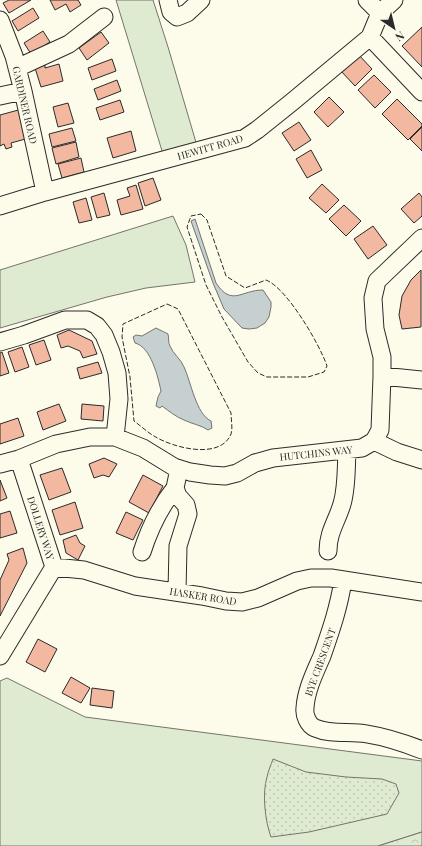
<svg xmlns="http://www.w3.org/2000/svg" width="422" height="846" font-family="'Playfair Display',serif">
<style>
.grass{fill:#deebd1;stroke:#74746e}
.forest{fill:url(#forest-crowns);stroke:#74746e}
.park{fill:url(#park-dots);stroke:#74746e}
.water{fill:#c7d0d0;stroke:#74746e}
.building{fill:#f2b8a0;stroke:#2b2b2b}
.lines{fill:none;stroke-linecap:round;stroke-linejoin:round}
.minor-casing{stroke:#2b2b2b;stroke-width:19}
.minor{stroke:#fdfbea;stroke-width:17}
.fence{stroke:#2b2b2b;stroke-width:1;stroke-dasharray:5 2;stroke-linecap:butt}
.labels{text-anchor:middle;stroke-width:3;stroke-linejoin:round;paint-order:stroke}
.street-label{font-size:10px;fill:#2b2b2b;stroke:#fdfbea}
</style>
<defs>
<pattern id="forest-crowns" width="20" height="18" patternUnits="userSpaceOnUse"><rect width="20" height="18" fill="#deebd1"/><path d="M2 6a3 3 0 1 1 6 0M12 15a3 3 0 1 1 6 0" fill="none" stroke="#bfcab4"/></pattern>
<pattern id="park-dots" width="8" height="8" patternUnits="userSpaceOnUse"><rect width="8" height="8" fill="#deebd1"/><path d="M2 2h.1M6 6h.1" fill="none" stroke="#bfcab4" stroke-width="1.8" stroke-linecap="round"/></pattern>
</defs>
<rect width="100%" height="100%" fill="#fdfbea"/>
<path class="grass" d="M116,0H153L168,47L200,156L166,164Z
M173,216L186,245L195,282L146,288L107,297L0,328V270Z
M7,678L85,717L422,761V832L378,846H0V681Z"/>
<path class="forest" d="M422,832V846H378Z"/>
<path class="park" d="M273,759L306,772L346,777L382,779L396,784L399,793L387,814L309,832L271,837C265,821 262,793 267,777C268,771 271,765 273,759Z"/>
<path class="water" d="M195,219L216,283C232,307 241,290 263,290L271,302V307L269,317L265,323L257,328L249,329L242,328L224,309L213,283L191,221Z
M156,328L168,334C169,338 168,343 170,346C173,354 181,359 184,367C191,382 196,414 211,421L212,428L208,430C201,425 192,424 184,420C176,417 169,411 162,406L160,408L156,406L158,397L161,391C158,377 151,347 135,343L133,337L136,335L142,336Z"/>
<path class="building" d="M9,0H31L9,13L3,3Z
M50,0H78L81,5L70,12L66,4L55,10Z
M33,8L39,18L18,31L12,21Z
M422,27V67L402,46Z
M43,31L50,42L31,54L24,43Z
M101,32L109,43L87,60L79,48Z
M357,53L372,69L355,86L340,70Z
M112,59L116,71L92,80L88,68Z
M59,64L63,81L41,87L35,68L45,65V68Z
M374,75L391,92L375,108L358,90Z
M117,80L121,91L98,100L94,89Z
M329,97L344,112L328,127L314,112Z
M397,99L422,124V126L408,140L382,114Z
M120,100L124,112L100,120L96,108Z
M68,103L74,123L58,127L53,107Z
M22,109L29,138L11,143L12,147L6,149L4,144L0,146V115Z
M299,122L311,140L294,151L282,133Z
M422,127V151L410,139Z
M72,128L76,141L52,147L49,134Z
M131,131L136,151L113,158L107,138Z
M76,142L79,157L56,164L52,148Z
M311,150L322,170L307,178L296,159Z
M81,158L84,172L62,178L58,164Z
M153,178L161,200L145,206L138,183Z
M322,184L339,200L326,213L309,198Z
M136,185L143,209L121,215L117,200L130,196L127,188Z
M104,193L110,215L97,218L91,197Z
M419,193L422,197V216L414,223L401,209Z
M86,198L92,220L79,223L73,202Z
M344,205L361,221L346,236L329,219Z
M373,226L387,245L368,259L354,239Z
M421,270V327L402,329L399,315L402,296L411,280Z
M69,330L92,341L97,354L83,358L80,351L68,346L61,348L57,335Z
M44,340L51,360L36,365L29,345Z
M22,347L29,367L15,372L8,352Z
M2,352L9,373L0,376V353Z
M98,362L102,373L80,379L77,368Z
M59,404L66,421L43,430L37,412Z
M82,404L104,406L103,421L81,419Z
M18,418L24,436L0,444V424Z
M104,458L117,464L109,477L103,475L94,478L89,464Z
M62,468L71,492L49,500L40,475Z
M143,475L163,486L149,513L129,502Z
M0,480L7,498L0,501Z
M75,502L83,528L60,535L52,510Z
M10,511L17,533L0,538V514Z
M126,512L143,520L133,540L116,533Z
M76,535L80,543L85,546L78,560L66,553L63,540Z
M23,548L27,563L0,616V580L9,560L7,554Z
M38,639L57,649L45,672L26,662Z
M71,677L90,688L81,703L62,693Z
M92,688L114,691L112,708L90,705Z"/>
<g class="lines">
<defs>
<path id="minor" d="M168,0L171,12L177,17L187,13L201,0
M367,0L380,13
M0,20L14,56L23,91L45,192
M370,37L422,92
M17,68L69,44L104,17
M0,96L23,91
M0,206L45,192L245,138L257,130L292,102L370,37L380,13L394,0
M0,342L24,335L65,320H87L97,326L104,335L111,352L117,373L119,399L115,437
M382,376L422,380
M374,441L397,452L422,460
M0,464L19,459L56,444L90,437H115L143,448L174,467L190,472L210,475L225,476L237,473L255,463L273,458L362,448L374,441L380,430L382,376V357L375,329L373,298L377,281L422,238
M328,551C328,532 337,521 342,504C347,487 346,468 347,451
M142,552C149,530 160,507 175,488
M54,567L84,570L135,586L202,596L226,601L242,602L258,598L297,581L311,578H331L422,592
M343,580C339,607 331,630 322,656C315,672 306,690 305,708C304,715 308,725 315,728C331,735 350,731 367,734C386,737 404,743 422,750
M177,592L178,546L188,514L186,505L178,496L175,488L179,469
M0,656L54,567L19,459"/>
</defs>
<use href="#minor" class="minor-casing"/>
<use href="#minor" class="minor"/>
<path class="fence" d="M201,214L207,220L226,276L245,288L266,280C287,288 320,345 327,366L324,372L308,377H267L258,373L248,362L222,317L206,285L187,227L191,216Z
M167,304L178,309L231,413C231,420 233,428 231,434C220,461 171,447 154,436C147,432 141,426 134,421L130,377L122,337L123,324Z"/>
</g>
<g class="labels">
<g class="street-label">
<text transform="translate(25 105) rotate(77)" y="4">GARDINER ROAD</text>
<text transform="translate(210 147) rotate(-16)" y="4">HEWITT ROAD</text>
<text transform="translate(316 453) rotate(-6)" y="4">HUTCHINS WAY</text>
<text transform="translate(41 528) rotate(72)" y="4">DOLLERY WAY</text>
<text transform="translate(203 596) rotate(9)" y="4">HASKER ROAD</text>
<text transform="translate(320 662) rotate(-70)" y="4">BYE CRESCENT</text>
</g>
</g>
<g transform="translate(394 28) rotate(145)" stroke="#fdfbea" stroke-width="3" paint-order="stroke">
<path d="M0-3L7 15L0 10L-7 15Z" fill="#2b2b2b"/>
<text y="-6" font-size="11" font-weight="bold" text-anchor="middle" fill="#2b2b2b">N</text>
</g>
</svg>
